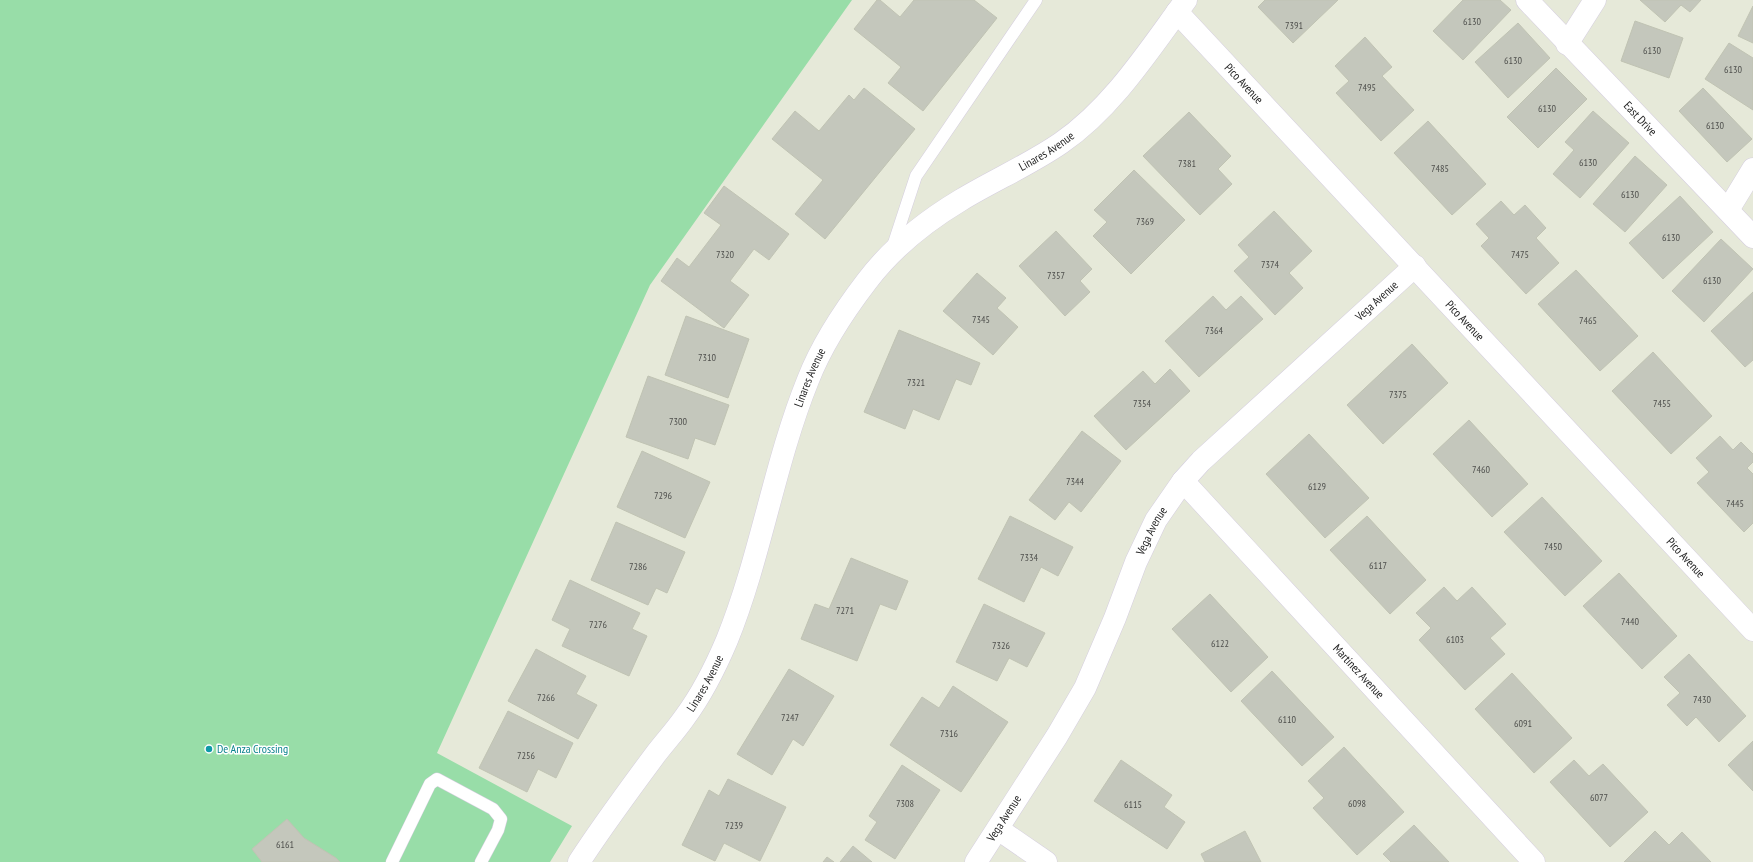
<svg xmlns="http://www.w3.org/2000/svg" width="1753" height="862" font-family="'PT Sans Narrow',sans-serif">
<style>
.green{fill:#98dda8}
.building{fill:#c4c7bc;stroke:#c0c3b3}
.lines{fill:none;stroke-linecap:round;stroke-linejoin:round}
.lane-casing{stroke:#d5cedf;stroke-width:13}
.street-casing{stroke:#d5cedf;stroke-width:23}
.lane{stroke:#fff;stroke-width:12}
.street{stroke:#fff;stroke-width:22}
.culture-dot{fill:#0f9aa8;stroke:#fff;stroke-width:1.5}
.labels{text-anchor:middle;stroke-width:3;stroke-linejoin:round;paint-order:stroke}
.number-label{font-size:10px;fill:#4e4f4c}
.street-label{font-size:12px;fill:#272727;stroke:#fff}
.culture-label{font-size:12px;fill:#0d838f;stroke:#fff;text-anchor:start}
</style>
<rect width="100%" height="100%" fill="#e6e9d9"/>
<path class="green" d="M0,0H852L650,285L437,753L572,826L550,862H0Z"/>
<path class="building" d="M877,0H880L900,17L914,0H974L997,18L923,111L888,83L901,67L854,29Z
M1265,0H1338L1293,43L1258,7Z
M1463,0H1500L1511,10L1463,60L1433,31Z
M1640,0H1701L1690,12L1681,5L1665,22Z
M1753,6V43L1738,36Z
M1635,21L1683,38L1669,78L1621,61Z
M1518,23L1550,58L1508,98L1475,62Z
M1365,37L1392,67L1382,76L1414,110L1381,141L1336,93L1349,81L1335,66Z
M1729,43L1753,58V110L1705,79Z
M1556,68L1587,99L1538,148L1507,117Z
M864,88L915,129L825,239L795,214L823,180L772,139L795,111L819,131L849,95L854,100Z
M1703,88L1752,139L1727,162L1679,111Z
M1593,111L1629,143L1580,198L1553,174L1574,150L1565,142Z
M1189,112L1231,156L1218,169L1232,184L1200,215L1143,156Z
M1428,121L1486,184L1452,215L1394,153Z
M1635,156L1667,185L1625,232L1593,204Z
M1134,170L1185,220L1131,274L1093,236L1107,222L1094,210Z
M724,186L789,234L769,260L754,249L730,281L749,295L724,328L661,281L677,258L689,267L721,225L704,213Z
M1680,196L1713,232L1663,279L1629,243Z
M1501,201L1514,215L1525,205L1546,228L1536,238L1559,263L1526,294L1481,246L1489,238L1476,224Z
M1274,211L1312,251L1289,273L1303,288L1275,315L1234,271L1249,257L1238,245Z
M1056,231L1092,269L1080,281L1090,292L1065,316L1019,266Z
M1721,239L1753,269L1704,322L1672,291Z
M1576,270L1638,336L1600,371L1538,304Z
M977,273L1006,298L997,308L1018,327L993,355L943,311Z
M1753,292V360L1745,367L1711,331Z
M1213,296L1226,310L1241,296L1263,319L1199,377L1165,341Z
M686,316L749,339L728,398L665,375Z
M899,330L980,363L971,385L956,379L939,420L913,409L905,429L864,412Z
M1412,344L1448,383L1383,444L1347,405Z
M1653,352L1712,416L1671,454L1612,391Z
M1170,369L1190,391L1126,450L1094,416L1143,371L1155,384Z
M648,376L729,405L715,445L695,438L688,459L626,437Z
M1469,420L1528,484L1492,517L1433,454Z
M1082,431L1121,461L1081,512L1069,502L1055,520L1029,500Z
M1309,434L1369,498L1325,538L1266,474Z
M1720,436L1733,450L1741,442L1753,454V462L1747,468L1753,474V523L1744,532L1697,483L1709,472L1696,458Z
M642,451L710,482L685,538L617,507Z
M1542,497L1602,561L1565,596L1504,532Z
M1010,516L1073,547L1058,576L1041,567L1024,602L978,579Z
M1367,516L1426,580L1390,614L1330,550Z
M616,522L685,552L667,593L656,588L648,605L591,580Z
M851,558L908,581L896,610L880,604L857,661L801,639L815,604L829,609Z
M1619,573L1677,636L1642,669L1583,606Z
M570,580L640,613L632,629L647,636L629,676L562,646L570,629L552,620Z
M1444,587L1457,601L1472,587L1506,624L1490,638L1505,654L1465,690L1419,640L1431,628L1416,613Z
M1210,594L1268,657L1231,692L1172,629Z
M984,604L1045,633L1027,667L1009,658L997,681L956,662Z
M536,649L586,676L576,694L597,705L578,739L508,701Z
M1689,654L1746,716L1719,742L1696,717L1687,726L1667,705L1680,693L1664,677Z
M789,669L834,696L803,746L793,739L772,775L737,754Z
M1272,671L1334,737L1302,766L1241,701Z
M1512,673L1572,738L1534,773L1475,709Z
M953,686L1008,722L961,792L890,745L922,697L939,708Z
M508,711L573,743L556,778L538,769L527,792L479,768Z
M1753,741V791L1728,765Z
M1344,747L1404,812L1357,855L1313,808L1324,798L1308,781Z
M1121,760L1172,795L1164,807L1185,822L1167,849L1094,801Z
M1574,760L1589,776L1603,764L1648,812L1610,847L1550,782Z
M902,765L940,790L895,859L865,840L877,822L869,816Z
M728,779L786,807L760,861L724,843L715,861L682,845L709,790L719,796Z
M287,819L304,838L336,858L340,862H262L252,849Z
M1414,825L1449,862H1391L1383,854Z
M1245,831L1261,862H1205L1201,854Z
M1655,831L1669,845L1682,832L1711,862H1624Z
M853,846L872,862H840Z
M827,857L834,862H823Z"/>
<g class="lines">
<defs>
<path id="lane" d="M893,246L916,176L1036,0
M392,862L430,784L437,779L493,809L501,819L498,830L481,862"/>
<g id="street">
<path id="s1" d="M1527,0L1753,237"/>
<path id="s2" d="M1177,12L1753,630"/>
<path d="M1567,44L1595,0"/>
<path d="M1728,210L1753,169"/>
<path id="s3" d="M1183,481L1534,862"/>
<path d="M998,829L1046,862"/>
<path id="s4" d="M579,862C603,825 629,790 655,755C665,742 676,730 685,717C702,694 716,666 727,640C761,556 774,464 808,380C822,344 844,311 867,281C892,248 926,221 961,200C994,180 1029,165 1061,143C1113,107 1149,50 1186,0"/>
<path id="s5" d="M976,862L1057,736L1085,688L1115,618L1136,562L1156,520L1183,481L1201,461L1415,266"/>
</g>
</defs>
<use href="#lane" class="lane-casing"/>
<use href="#street" class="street-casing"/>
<use href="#lane" class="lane"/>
<use href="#street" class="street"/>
</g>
<circle class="culture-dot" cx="209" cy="749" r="4"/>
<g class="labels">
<g class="number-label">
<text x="1472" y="25">6130</text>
<text x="1294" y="29">7391</text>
<text x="1652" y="54">6130</text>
<text x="1513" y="64">6130</text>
<text x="1733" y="73">6130</text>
<text x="1367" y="91">7495</text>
<text x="1547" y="112">6130</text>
<text x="1715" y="129">6130</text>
<text x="1588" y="166">6130</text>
<text x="1187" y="167">7381</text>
<text x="1440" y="172">7485</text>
<text x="1630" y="198">6130</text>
<text x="1145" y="225">7369</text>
<text x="1671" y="241">6130</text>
<text x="725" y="258">7320</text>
<text x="1520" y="258">7475</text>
<text x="1270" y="268">7374</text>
<text x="1056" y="279">7357</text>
<text x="1712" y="284">6130</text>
<text x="981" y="323">7345</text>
<text x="1588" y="324">7465</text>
<text x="1214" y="334">7364</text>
<text x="707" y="361">7310</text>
<text x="916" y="386">7321</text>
<text x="1398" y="398">7375</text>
<text x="1142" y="407">7354</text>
<text x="1662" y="407">7455</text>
<text x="678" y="425">7300</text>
<text x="1481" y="473">7460</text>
<text x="1075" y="485">7344</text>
<text x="1317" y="490">6129</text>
<text x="663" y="499">7296</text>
<text x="1735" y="507">7445</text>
<text x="1553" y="550">7450</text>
<text x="1029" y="561">7334</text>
<text x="1378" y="569">6117</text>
<text x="638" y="570">7286</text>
<text x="845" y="614">7271</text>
<text x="1630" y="625">7440</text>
<text x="598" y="628">7276</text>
<text x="1455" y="643">6103</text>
<text x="1220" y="647">6122</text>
<text x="1001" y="649">7326</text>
<text x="546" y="701">7266</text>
<text x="1702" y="703">7430</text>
<text x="790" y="721">7247</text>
<text x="1287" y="723">6110</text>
<text x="1523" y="727">6091</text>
<text x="949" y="737">7316</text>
<text x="526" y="759">7256</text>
<text x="1599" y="801">6077</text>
<text x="905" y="807">7308</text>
<text x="1357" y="807">6098</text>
<text x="1133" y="808">6115</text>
<text x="734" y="829">7239</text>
<text x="285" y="848">6161</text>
</g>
<g class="street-label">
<text dy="4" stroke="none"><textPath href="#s2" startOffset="98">Pico Avenue</textPath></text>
<text dy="4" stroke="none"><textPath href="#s1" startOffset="164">East Drive</textPath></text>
<text dy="4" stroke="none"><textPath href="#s4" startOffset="879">Linares Avenue</textPath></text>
<text dy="4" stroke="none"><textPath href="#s5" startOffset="700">Vega Avenue</textPath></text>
<text dy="4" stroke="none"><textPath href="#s2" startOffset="422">Pico Avenue</textPath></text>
<text dy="4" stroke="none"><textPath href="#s4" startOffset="543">Linares Avenue</textPath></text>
<text dy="4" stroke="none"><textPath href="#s5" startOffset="376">Vega Avenue</textPath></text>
<text dy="4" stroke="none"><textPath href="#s2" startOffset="746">Pico Avenue</textPath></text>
<text dy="4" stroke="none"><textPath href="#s3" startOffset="259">Martinez Avenue</textPath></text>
<text dy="4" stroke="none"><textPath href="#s4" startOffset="219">Linares Avenue</textPath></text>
<text dy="4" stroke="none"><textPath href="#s5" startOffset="52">Vega Avenue</textPath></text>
</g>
<g class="culture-label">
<text x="217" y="753">De Anza Crossing</text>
</g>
</g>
</svg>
